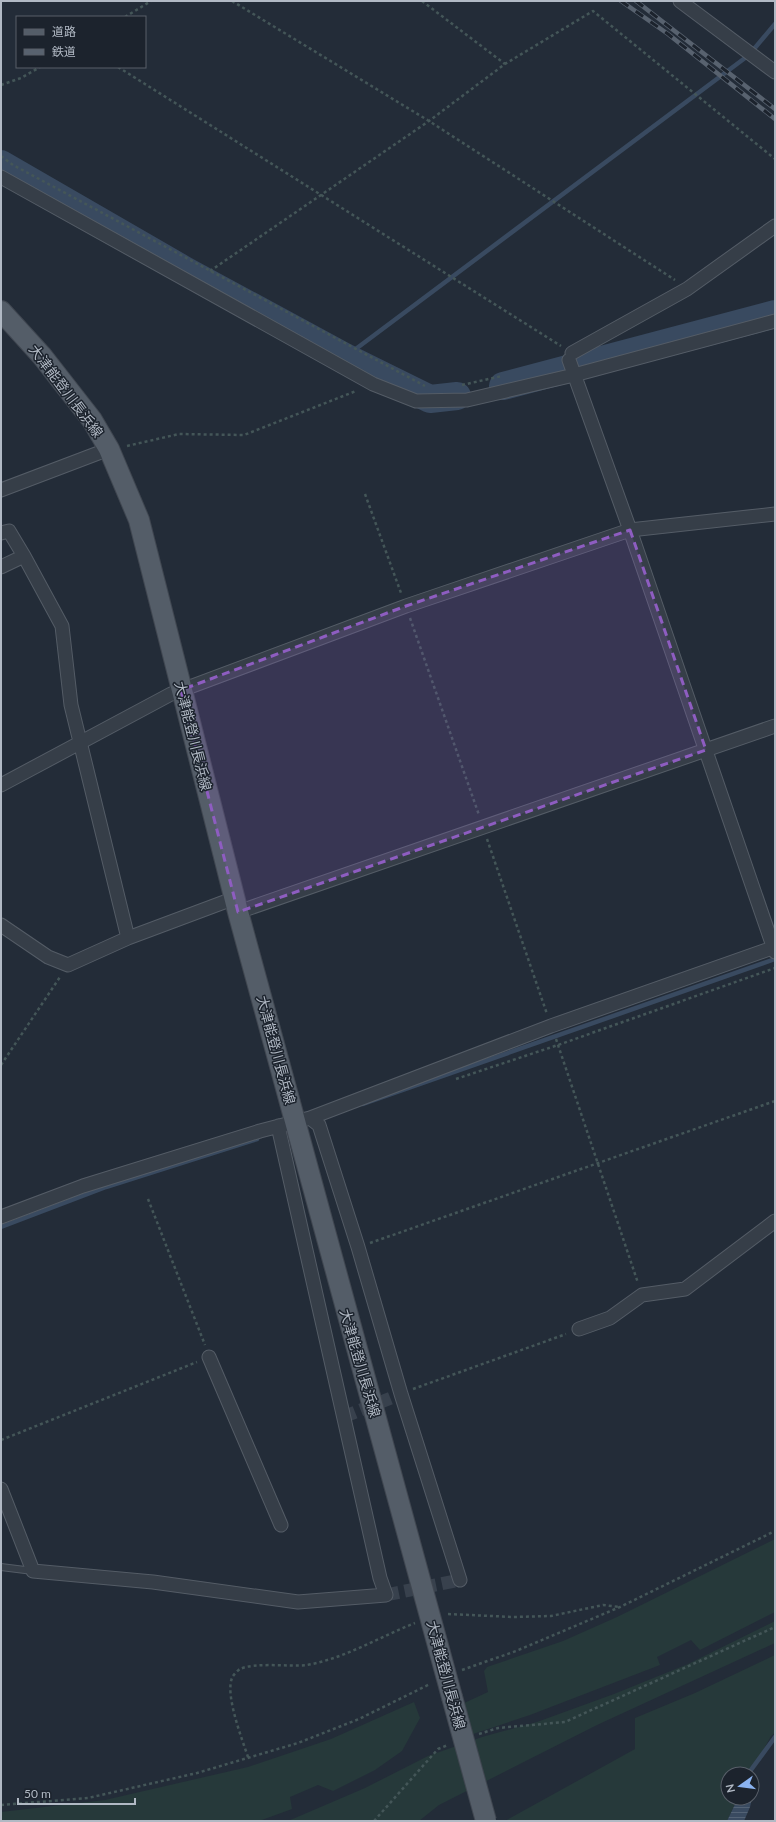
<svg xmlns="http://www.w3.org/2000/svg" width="776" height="1822" font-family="Lato,'Noto Sans JP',sans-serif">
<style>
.grass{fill:#26393a}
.water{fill:url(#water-rules)}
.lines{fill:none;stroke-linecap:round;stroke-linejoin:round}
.stream{stroke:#394a60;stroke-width:4.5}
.river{stroke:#394a60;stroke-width:28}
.minor-tunnel{stroke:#38414d;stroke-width:13;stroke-dasharray:13 6;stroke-linecap:butt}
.service-casing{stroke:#545c66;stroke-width:8}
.minor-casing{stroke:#545c66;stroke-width:15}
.primary-casing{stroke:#404751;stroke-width:22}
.path{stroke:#445658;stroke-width:2.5;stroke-dasharray:3 3;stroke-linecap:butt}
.service{stroke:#363e48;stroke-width:6}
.minor{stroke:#363e48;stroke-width:13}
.primary{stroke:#545d68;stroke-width:20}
.rail-casing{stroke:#58626f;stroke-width:4.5}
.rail{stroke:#1c232d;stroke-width:3;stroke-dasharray:9;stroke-linecap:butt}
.primary-bridge-casing{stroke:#404751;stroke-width:22;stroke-linecap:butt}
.primary-bridge{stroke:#545d68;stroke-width:20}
.marked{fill:#8e5dc1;fill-opacity:0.2;stroke:#8e5dc1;stroke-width:3;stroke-dasharray:8 5;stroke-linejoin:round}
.labels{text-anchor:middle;stroke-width:3;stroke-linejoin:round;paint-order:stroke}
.street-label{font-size:14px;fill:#b1b9c4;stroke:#1c232d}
</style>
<defs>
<pattern id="water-rules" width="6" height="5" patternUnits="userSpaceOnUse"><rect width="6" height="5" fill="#394a60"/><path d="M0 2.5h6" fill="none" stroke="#536275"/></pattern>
</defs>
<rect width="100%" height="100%" fill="#232c38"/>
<path class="grass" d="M775,1539V1612L700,1650L691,1640L657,1657L660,1665L530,1715L470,1735L462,1704L488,1692L484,1671L487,1667L563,1641L617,1617Z
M775,1621V1643L597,1725L439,1805L419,1821H288L365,1788L428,1756L482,1737L537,1722L614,1694L688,1664Z
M775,1655V1733L771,1736L750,1774H728V1798H738L727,1821H505L635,1749V1718L695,1693Z
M414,1702L420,1718L402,1751L375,1770L333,1791L318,1785L290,1797L292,1809L259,1821H1V1812L105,1800L248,1767L331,1739Z"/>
<path class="water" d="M738,1798H752L750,1807L744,1821H727Z"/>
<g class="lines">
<path class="stream" d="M345,357L749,55L775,24
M363,1104L775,959
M1,1227L106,1187L257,1139
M748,1774L775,1737"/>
<path class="river" d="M1,164L186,271L345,357L430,399L457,396
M503,386L775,314"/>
<path class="minor-tunnel" d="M343,1417L401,1394
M386,1595L460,1580"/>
<defs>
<path id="service" d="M1,1567L33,1571"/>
<path id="minor" d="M680,1L775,72
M1,177L373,384L416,401L467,400L574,375L775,321
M572,353L687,289L775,226
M569,360L630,530L775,952
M1,490L109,449
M1,533L9,531L24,556L1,567
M24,556L62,626L71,705L128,938
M1,785L171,694L406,606L630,530L775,514
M238,912L775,726
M1,925L48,957L68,965L128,938L235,898
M310,1118L319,1125L358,1247L401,1394L460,1580
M1,1217L83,1186L260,1131L310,1118L551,1026L775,947
M579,1329L610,1318L642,1295L685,1289L775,1221
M209,1357L281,1525
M1,1489L33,1571L153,1582L298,1602L386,1595L380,1578L278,1126"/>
<path id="primary" d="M1,311L42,356L92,420L109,449L139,520L238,912L452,1697"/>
</defs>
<use href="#service" class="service-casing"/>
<use href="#minor" class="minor-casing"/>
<use href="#primary" class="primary-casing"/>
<path class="path" d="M232,1L429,121L675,280
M422,1L505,64
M125,17L151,1
M118,67L561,346
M1,85L21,78L40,67
M1,156L13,165L425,386
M210,271L429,121L505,64L593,11L775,159
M462,385L502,376
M127,446L179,434L244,435L356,391
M365,494L401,593
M410,618L479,815
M487,839L547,1014
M556,1039L638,1283
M1,1065L60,977
M456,1079L558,1045L775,968
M148,1199L205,1345
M370,1243L775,1101
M413,1389L566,1334
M1,1440L197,1362
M448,1614L513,1617L551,1616L603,1605L620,1607
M462,1670L516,1651L620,1607L775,1531
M479,1734L498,1728L565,1722L775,1627
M248,1757C242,1739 225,1695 232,1678C233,1675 238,1670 240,1669C255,1662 289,1667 307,1665C346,1658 379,1637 415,1623
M1,1805L88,1798L197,1773L298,1743L359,1719L430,1684
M374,1821L438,1749L448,1745"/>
<use href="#service" class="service"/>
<use href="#minor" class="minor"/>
<use href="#primary" class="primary"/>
<defs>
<path id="rail" d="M621,1L668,34L775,119
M636,1L775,109"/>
</defs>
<use href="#rail" class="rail-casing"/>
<use href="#rail" class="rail"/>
<defs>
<path id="primary-bridge" d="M452,1697L486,1821"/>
</defs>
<use href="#primary-bridge" class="primary-bridge-casing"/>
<use href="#primary-bridge" class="primary-bridge"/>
</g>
<path class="marked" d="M630,530L706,750L238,912L181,690L406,606Z"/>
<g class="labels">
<g class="street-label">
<text transform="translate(66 391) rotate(53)" y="5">大津能登川長浜線</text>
<text transform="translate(193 736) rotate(76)" y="5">大津能登川長浜線</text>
<text transform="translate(276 1050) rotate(75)" y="5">大津能登川長浜線</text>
<text transform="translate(360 1363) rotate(74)" y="5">大津能登川長浜線</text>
<text transform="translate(446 1675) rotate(75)" y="5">大津能登川長浜線</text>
</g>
</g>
<rect width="776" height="1822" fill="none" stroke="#b1b9c4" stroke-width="4"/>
<rect x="16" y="16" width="130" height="52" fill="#1c232d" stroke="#585f69"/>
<rect x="24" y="29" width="20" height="6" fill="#545d68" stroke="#585f69"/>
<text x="52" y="36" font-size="12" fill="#b1b9c4">道路</text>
<rect x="24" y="49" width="20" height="6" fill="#58626f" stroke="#585f69"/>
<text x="52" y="56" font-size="12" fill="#b1b9c4">鉄道</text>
<g transform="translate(740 1786) rotate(256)"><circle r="19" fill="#1c232d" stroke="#585f69"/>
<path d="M0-3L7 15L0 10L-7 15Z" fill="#8bb3f0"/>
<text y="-6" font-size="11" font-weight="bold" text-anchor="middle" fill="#b1b9c4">N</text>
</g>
<path d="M18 1798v6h117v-6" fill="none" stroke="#b1b9c4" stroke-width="2"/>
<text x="24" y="1798" font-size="12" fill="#b1b9c4" stroke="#1c232d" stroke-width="3" paint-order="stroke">50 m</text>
</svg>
